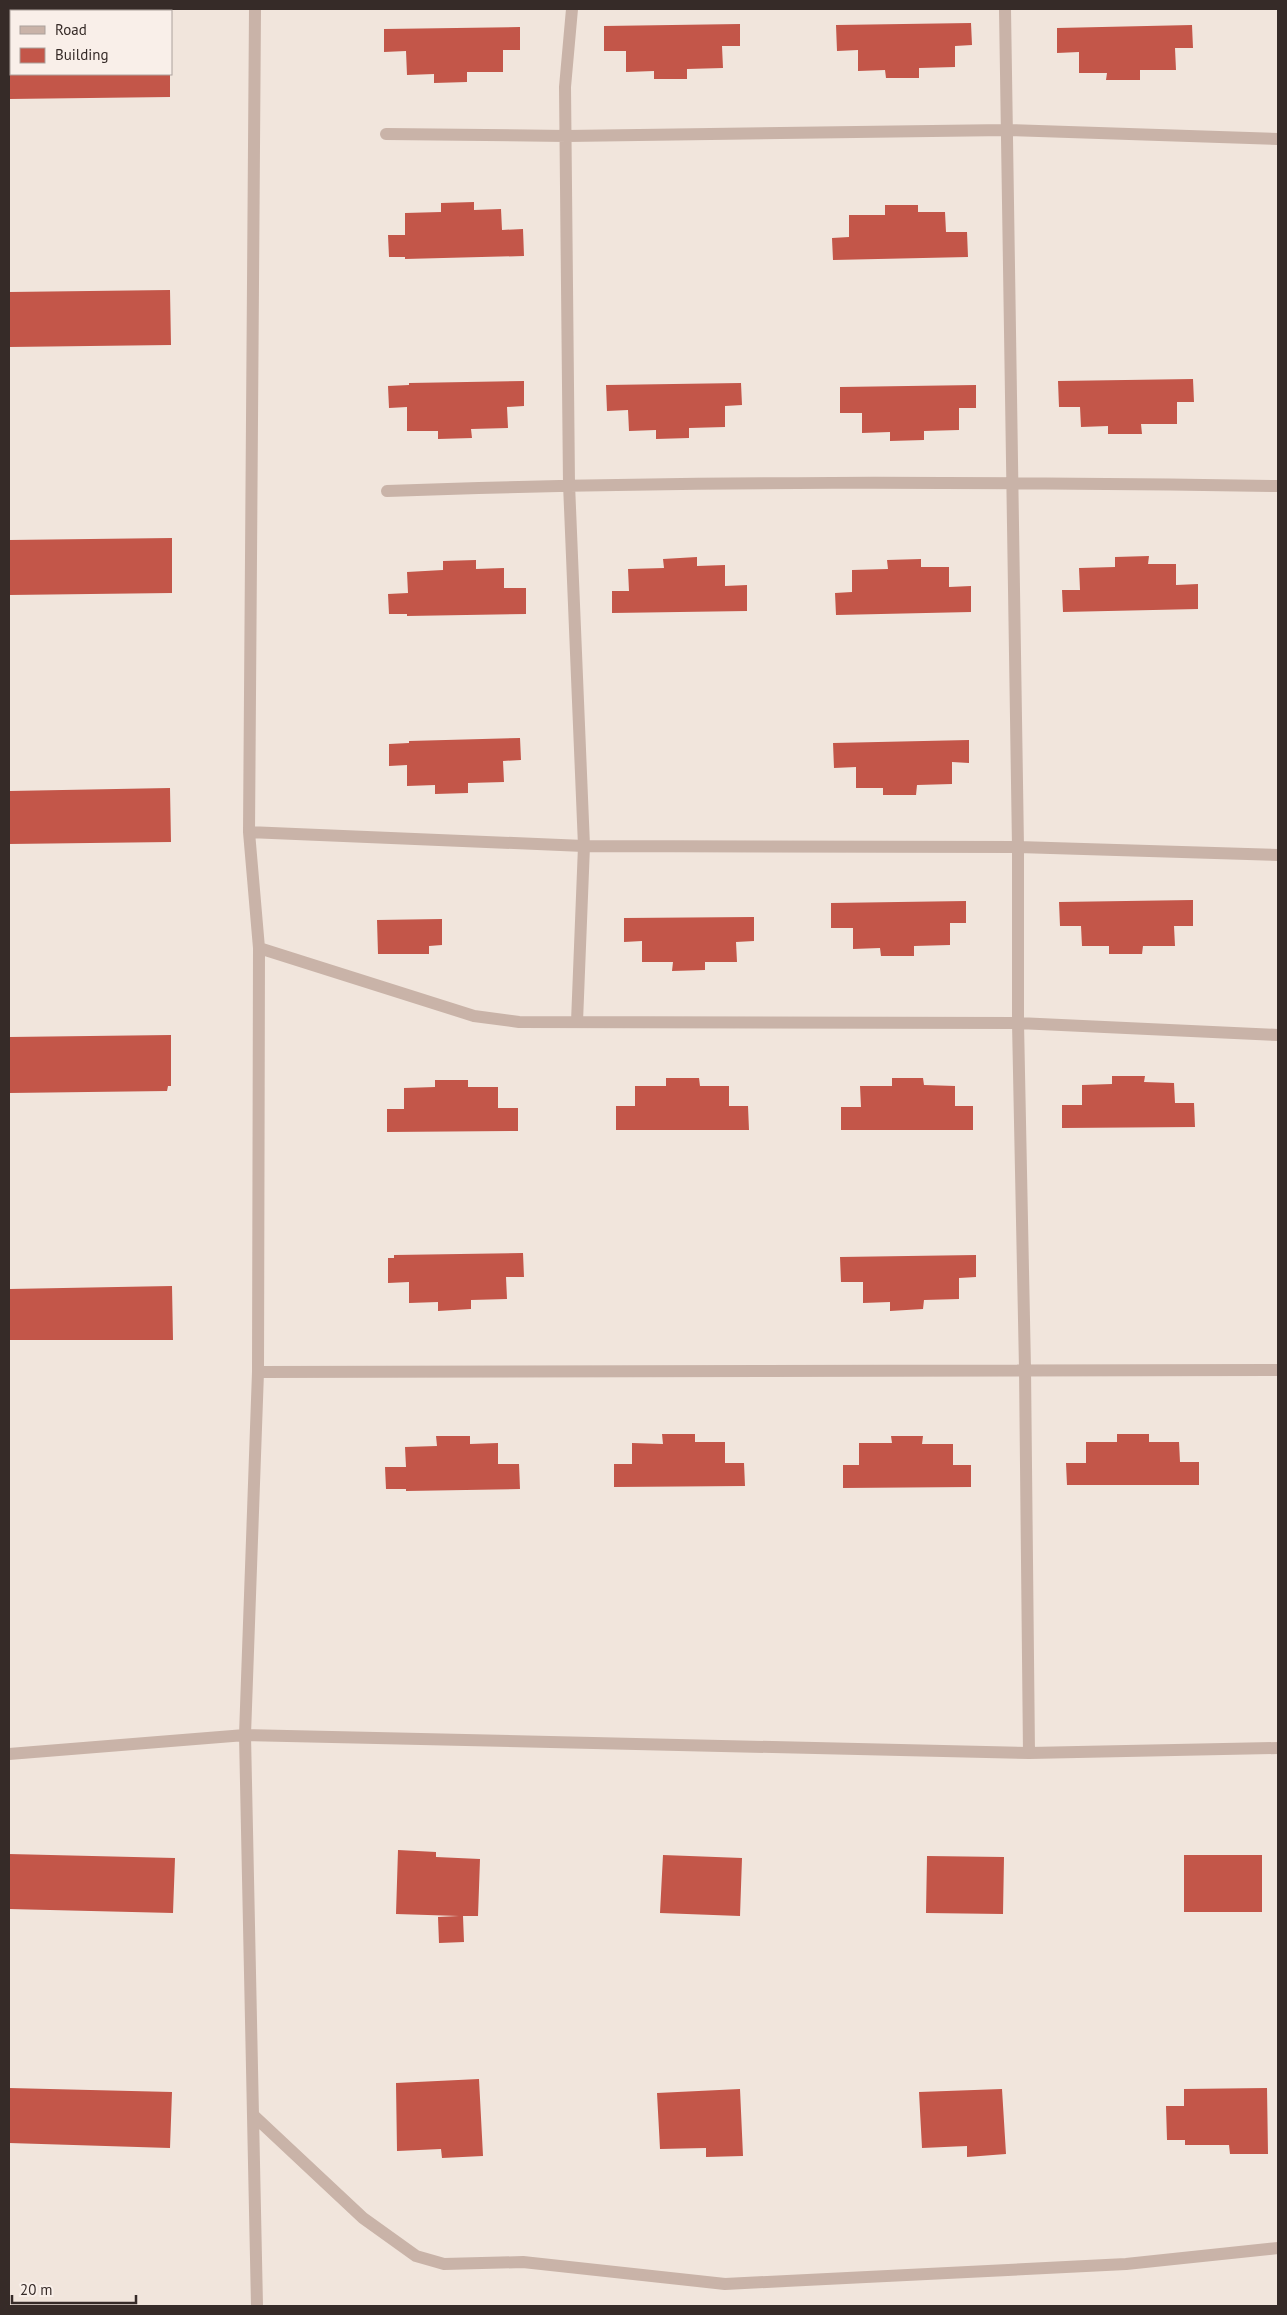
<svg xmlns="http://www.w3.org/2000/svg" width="1287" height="2315" font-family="'PT Sans',sans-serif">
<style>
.building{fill:#c35649}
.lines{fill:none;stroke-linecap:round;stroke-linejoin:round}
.minor{stroke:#c9b3a8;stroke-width:12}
</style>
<rect width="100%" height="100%" fill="#f1e5dc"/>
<path class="building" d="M971,23L972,45L955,46V67L919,68V78H886L885,70L858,71V50L837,51L836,25Z
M740,24V46H722L723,68L687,69V79H654V71L626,72V51H604V26Z
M1192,25L1193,48H1175L1176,70H1140V80H1106L1107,73H1079V52L1057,53V28Z
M520,27V50H503V72H467V82L434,83V74L407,75L406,51L384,52V29Z
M9,45H11V74H170V97L9,99Z
M474,202V210L501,209L502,230L523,229L524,256L405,259V257H389L388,235H405V213L441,212V203Z
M885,205H918V212H945L946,232H967L968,257L833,260L832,238L849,237V215H885Z
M170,290L171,345L9,347V292Z
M1193,379L1194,402H1177V424H1141L1142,434H1108V426L1081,427L1080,407H1059L1058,381Z
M524,381V406L507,407L508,428L471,429L472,438L438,439V431H407V407L389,408L388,386L409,385V383Z
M741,383L742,405L725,406V427L689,428V438L656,439V430L629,431L628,410L607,411L606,385Z
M976,385V408H959V430L924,431V440L890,441V432L862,433V413H840V387Z
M172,538V593L9,595V540Z
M1149,556L1148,564H1176V585L1198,584V609L1063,612L1062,590H1080L1079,568L1115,567V557Z
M697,557V566L725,565V586L747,585V611L612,613V591H629L628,569L664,568L663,559Z
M921,559V567H949V587L971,586V612L836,615L835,593L852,592V570L888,569L887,560Z
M476,560V569L504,568V588H526V614L407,616V614H389L388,594L408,593L407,572L443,570V561Z
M520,738L521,760L503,761L504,782L468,783V793L435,794V785L407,786V765L389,766V744L409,743V741Z
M969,740V763L952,762V784L917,785L916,795H883V788H856V767L834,768L833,743Z
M170,788L171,842L9,844V791Z
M1193,900V926H1174L1175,946H1143L1142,954H1109V946H1082L1081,926H1060L1059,902Z
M966,901V923H950V945L914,946V956H881L880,948L853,949V928H831V903Z
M754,917V941L736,942L737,962H705V970L672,971L673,962H642V941L624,942V918Z
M442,919V945L429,946V954H378L377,920Z
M171,1035V1086H168L167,1091L9,1093V1037Z
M1112,1076H1145L1144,1082L1174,1083L1175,1103H1194L1195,1127L1062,1128V1105H1082V1085L1112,1084Z
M666,1078H699L700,1086H729V1106H748L749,1130H616V1106H635V1086H666Z
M892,1078H923L924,1085L955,1086V1106H973V1130H841V1107H861L860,1086H892Z
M435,1080H468V1087H498V1108H518V1131L387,1132V1109H404V1088L435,1087Z
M523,1253L524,1277H506L507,1299L471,1300V1309L438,1311V1302L409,1303V1282L388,1283V1258H394V1255Z
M976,1255V1277L959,1278V1299L924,1300L923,1309L890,1311V1302L863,1303V1282H841L840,1257Z
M172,1286L173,1340H9V1289Z
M662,1434H695V1442H725V1463H744L745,1486L614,1487V1464H632V1443L663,1444Z
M1117,1434H1149V1442H1179L1180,1462H1199V1485H1067L1066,1463H1086V1442H1117Z
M436,1436H470V1444L498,1443V1464H519L520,1489L406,1491V1489H386L385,1467H406L405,1447L437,1446Z
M891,1436H923L922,1444H953V1465H971V1487L843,1488V1465H859V1443H892Z
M398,1850L436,1852V1857L480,1859L478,1916H463L464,1942L439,1943L438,1917L459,1916L396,1914Z
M9,1854L175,1858L173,1913L9,1909Z
M663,1855L742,1858L740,1916L660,1913Z
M1184,1855H1262V1912H1184Z
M927,1856L1004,1857L1003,1914L926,1913Z
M479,2079L483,2156L442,2158L441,2149L397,2151L396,2083Z
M9,2088L172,2092L170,2148L9,2143Z
M1267,2088L1268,2154H1230L1229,2145H1185V2140H1167L1166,2106H1184V2089Z
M740,2089L743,2156L706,2157V2148L660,2149L657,2093Z
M1002,2089L1006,2154L967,2157V2146L922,2148L919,2092Z"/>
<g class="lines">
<path class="minor" d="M255,9L249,832L259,948L258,1372L245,1735L257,2306
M572,9L565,87L569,484L584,846L577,1022
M1005,9L1018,847V1023L1025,1369L1029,1753
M386,134L567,136L1007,130L1278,139
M387,491C684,480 981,482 1278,486
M249,832L584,846L1018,847L1278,855
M259,948L474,1016L519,1022L1018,1023L1278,1035
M258,1372L1278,1370
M9,1754L245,1735L1029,1753L1278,1748
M253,2115L363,2218L416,2256L444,2264L523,2262L725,2284L1126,2264L1278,2248"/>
</g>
<rect width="1287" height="2315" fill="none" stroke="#362b28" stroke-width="20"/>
<rect x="10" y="10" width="162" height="65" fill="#f9efe9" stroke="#aba19c"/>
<rect x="20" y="26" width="25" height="8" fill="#c9b3a8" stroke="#aba19c"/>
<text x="55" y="35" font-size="15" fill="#362b28">Road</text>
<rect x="20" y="48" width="25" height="15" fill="#c35649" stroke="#aba19c"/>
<text x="55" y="60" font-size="15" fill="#362b28">Building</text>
<path d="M12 2295v8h124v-8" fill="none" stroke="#362b28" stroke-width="2.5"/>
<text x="20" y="2295" font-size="15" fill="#362b28" stroke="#f9efe9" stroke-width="4" paint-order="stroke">20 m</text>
</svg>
